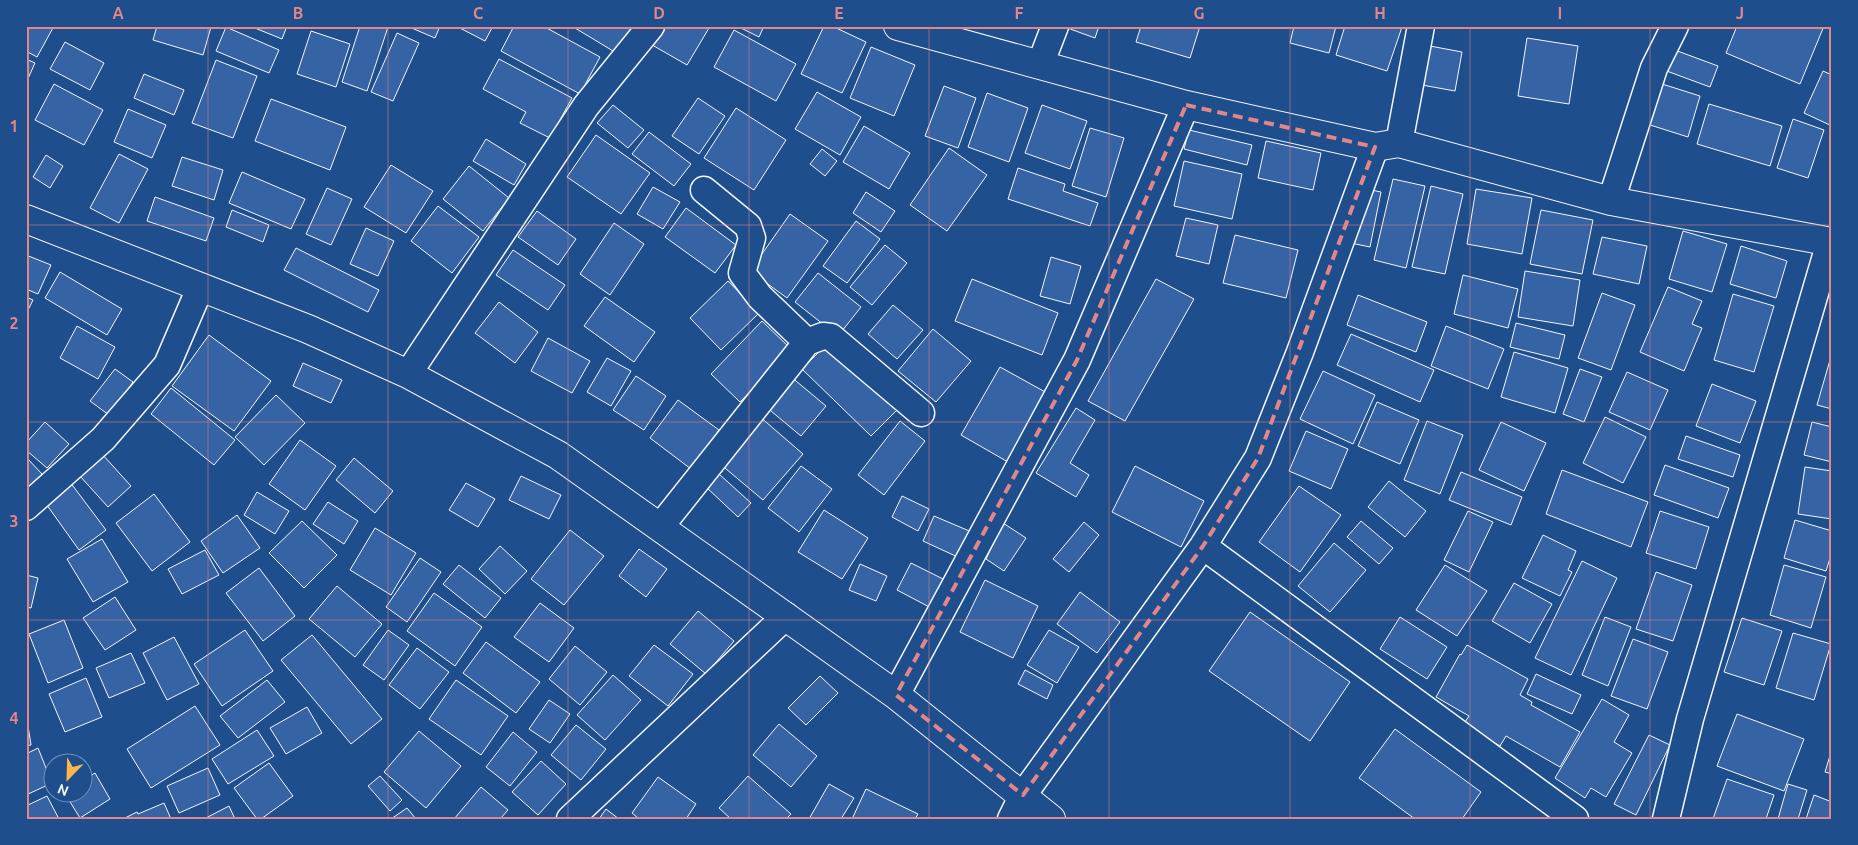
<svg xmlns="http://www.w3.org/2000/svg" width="1858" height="845" font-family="Ubuntu,sans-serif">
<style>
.building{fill:#3563a3;stroke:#f2f6ff}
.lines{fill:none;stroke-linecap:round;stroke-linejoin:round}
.street-casing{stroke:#f2f6ff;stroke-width:29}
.secondary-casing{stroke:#f2f6ff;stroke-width:30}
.street{stroke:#1f4e8c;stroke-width:26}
.secondary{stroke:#1f4e8c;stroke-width:28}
.marked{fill:none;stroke:#e38589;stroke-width:4;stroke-dasharray:10 6;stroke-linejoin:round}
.grid{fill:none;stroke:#e38589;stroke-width:1;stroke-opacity:0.55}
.neatline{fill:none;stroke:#e38589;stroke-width:2}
.grid-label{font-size:16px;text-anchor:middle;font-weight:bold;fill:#e38589}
</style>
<rect width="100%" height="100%" fill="#1f4e8c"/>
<path class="building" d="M26,26H54L37,57L26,51Z
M157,26H209L211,27L203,55L153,40Z
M250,26H287L282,39Z
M360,26L388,27L367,91L342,82Z
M407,26H440L435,38Z
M456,26H493L485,41Z
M514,26H543L600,57L580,94L501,51Z
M577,26H636L618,54L575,28Z
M657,26H705L709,28L687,65L647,42Z
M737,26H764L759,37Z
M824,26H832L866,42L842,93L801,74Z
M1062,26H1099L1095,38Z
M1141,26H1200L1190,58L1136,42Z
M1294,26H1336L1329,53L1290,43Z
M1345,26L1402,27L1387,71L1336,55Z
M1737,26H1824L1800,84L1726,53Z
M226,27L279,50L269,73L216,51Z
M734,30L796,64L776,101L714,67Z
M311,31L350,44L336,87L297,74Z
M397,33L419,43L393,101L371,92Z
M1527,38L1578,46L1569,104L1518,96Z
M65,42L104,63L90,90L50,69Z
M1430,46L1462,52L1455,91L1422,85Z
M871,47L915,65L894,116L850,98Z
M1672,49L1718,66L1710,87L1664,70Z
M26,59L35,63L26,83Z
M499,59L572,98L550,138L520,123L526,112L483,89Z
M216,60L257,76L233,138L192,123Z
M1823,71L1832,75V126L1804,113Z
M144,74L184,90L174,115L134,98Z
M1659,83L1700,96L1688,137L1647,124Z
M54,84L103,110L84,145L35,120Z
M944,86L976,98L958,148L925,136Z
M817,92L861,117L840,155L795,129Z
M987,93L1028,108L1009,162L968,147Z
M698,98L725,116L699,154L672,136Z
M271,99L346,127L330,170L255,141Z
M1709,104L1782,126L1770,166L1697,144Z
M613,105L644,130L628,148L597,123Z
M1042,105L1087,121L1070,169L1025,153Z
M736,108L786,140L754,190L704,158Z
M128,109L166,125L152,158L114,142Z
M1793,119L1824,130L1808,178L1777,168Z
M864,126L910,153L889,189L843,162Z
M1090,128L1124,138L1106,197L1072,186Z
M1189,130L1252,145L1247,165L1184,149Z
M649,132L691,164L674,186L632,154Z
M596,135L650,173L621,214L567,177Z
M486,139L526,164L514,185L473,161Z
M1266,141L1321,153L1313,190L1258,178Z
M949,148L987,175L947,231L910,205Z
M822,149L837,161L825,176L810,164Z
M119,154L148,169L119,223L90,208Z
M46,155L63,166L50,188L33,177Z
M182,157L223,170L214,200L172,186Z
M1184,161L1242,174L1232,219L1174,206Z
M391,165L433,191L406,233L364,207Z
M469,166L509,198L483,231L443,199Z
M1018,168L1065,184L1063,191L1098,203L1090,226L1008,199Z
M242,172L305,199L291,229L229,203Z
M1393,179L1425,186L1406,268L1374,260Z
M1352,186L1381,192L1370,247L1341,241Z
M1431,186L1463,194L1445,274L1412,267Z
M653,187L680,202L663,229L637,214Z
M327,188L352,199L331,245L306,234Z
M1476,189L1532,198L1522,254L1467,244Z
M866,192L895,211L881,232L853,213Z
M155,197L214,218L206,241L147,221Z
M438,206L479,237L452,273L411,241Z
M686,208L736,245L715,273L665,237Z
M232,210L269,225L263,242L226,227Z
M1541,210L1593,220L1582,274L1530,264Z
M537,211L576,239L558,265L518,237Z
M790,214L828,241L787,298L750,271Z
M1186,218L1218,225L1209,264L1176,256Z
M856,221L880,239L847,283L823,266Z
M614,223L644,244L610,295L580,274Z
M366,228L394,241L378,276L350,264Z
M1683,231L1727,244L1712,292L1669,279Z
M1235,235L1298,250L1286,298L1223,283Z
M1602,237L1647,246L1639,284L1593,274Z
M885,245L907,263L872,305L850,287Z
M1741,246L1787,261L1776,298L1730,284Z
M296,248L379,290L368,312L284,270Z
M513,250L565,285L548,310L496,275Z
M26,255L51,265L38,294L26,289Z
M1051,257L1081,266L1070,304L1040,296Z
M1525,271L1580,280L1573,326L1518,317Z
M60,272L122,309L107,335L45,298Z
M818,273L861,307L838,336L795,302Z
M1463,275L1518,289L1508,328L1454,314Z
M972,279L1058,313L1042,355L955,321Z
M1156,279L1194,299L1125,421L1088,401Z
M728,281L759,313L721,350L690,318Z
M1668,287L1702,301L1692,324L1702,328L1684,371L1640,352Z
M1602,293L1635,305L1611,370L1578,358Z
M1733,294L1774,306L1754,372L1714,360Z
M1358,295L1427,322L1416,352L1347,325Z
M26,297L33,300L26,314Z
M605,297L655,332L634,362L584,326Z
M499,302L538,332L515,363L475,333Z
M893,305L923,330L897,359L868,334Z
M762,321L791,349L740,402L711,374Z
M1516,323L1565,335L1559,359L1510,347Z
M77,326L115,347L98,379L60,358Z
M1446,326L1504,349L1488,389L1431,366Z
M933,329L971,361L936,402L898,371Z
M1351,334L1434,370L1420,402L1337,365Z
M209,335L271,381L234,431L172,386Z
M548,338L590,361L572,393L531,371Z
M831,340L900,407L871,436L802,369Z
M1514,352L1568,368L1555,413L1501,397Z
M1832,353V409L1817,405Z
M607,358L631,371L611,406L587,392Z
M303,363L342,380L331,403L293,386Z
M1000,367L1047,393L1008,462L961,435Z
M115,369L133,382L109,415L90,401Z
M1580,369L1602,377L1584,422L1563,414Z
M1323,371L1375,395L1353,444L1300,419Z
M1627,372L1668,390L1650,430L1609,412Z
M636,376L666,396L644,430L613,410Z
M790,376L826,406L801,436L765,406Z
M1712,384L1756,401L1740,443L1696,426Z
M171,388L235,440L214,465L151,414Z
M276,395L305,423L264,465L235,437Z
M678,400L719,430L691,469L650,438Z
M1377,402L1419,420L1400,464L1358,446Z
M1076,408L1095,420L1070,463L1089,475L1076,497L1036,473Z
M759,416L803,454L763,500L719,463Z
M1605,417L1646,437L1623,483L1583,463Z
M900,421L925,441L884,495L858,475Z
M1427,421L1463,435L1440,494L1404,480Z
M45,422L69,444L47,468L26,450V443Z
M1501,422L1546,443L1524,491L1479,470Z
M1812,422L1832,427V462L1804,455Z
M1306,431L1348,449L1331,489L1289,471Z
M1686,436L1740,455L1733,477L1678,459Z
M300,440L336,466L305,510L269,484Z
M102,454L131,486L108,507L79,475Z
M26,457L42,474L26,489Z
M354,458L393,491L375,513L336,480Z
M1665,465L1729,488L1718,518L1654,495Z
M801,466L832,489L799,532L768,508Z
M1135,466L1204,501L1181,547L1112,512Z
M1805,467L1832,471V519L1798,514Z
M1562,470L1648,502L1631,547L1546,514Z
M1461,472L1522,497L1511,525L1449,500Z
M719,474L751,503L738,517L706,487Z
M521,476L561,495L549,519L509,500Z
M1389,481L1426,511L1405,537L1368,507Z
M70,482L106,530L79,550L44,501Z
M466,483L495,499L478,527L449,510Z
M1299,486L1341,515L1300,572L1259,542Z
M257,492L289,511L275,534L244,515Z
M154,494L190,542L152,571L116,523Z
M902,496L929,509L918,531L892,517Z
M328,502L358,521L344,544L313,524Z
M824,510L868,538L842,579L798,552Z
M1468,511L1493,522L1469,572L1444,560Z
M1660,511L1709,527L1696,569L1646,553Z
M237,515L260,548L223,573L201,541Z
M934,516L974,533L962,559L923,541Z
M1795,520L1832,531V552L1826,571L1784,558Z
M302,521L337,555L304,588L269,553Z
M1361,521L1393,548L1379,564L1347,537Z
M1084,522L1099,535L1069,572L1053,559Z
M1003,523L1026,538L1004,571L986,559Z
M375,528L416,553L391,595L350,570Z
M570,530L604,556L564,605L531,579Z
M1543,535L1576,551L1568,570L1572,572L1560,596L1522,578Z
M102,539L128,582L93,602L67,559Z
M1334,543L1366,570L1330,612L1298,586Z
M500,546L527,571L505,594L479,569Z
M639,549L667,569L646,597L619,576Z
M205,550L219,575L182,594L168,569Z
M420,558L441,572L407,622L386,607Z
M1582,561L1617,578L1571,675L1535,658Z
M911,563L951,583L937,611L897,590Z
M860,564L887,576L876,601L849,590Z
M459,565L501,598L485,618L443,584Z
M1445,565L1487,591L1457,636L1416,610Z
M1784,565L1826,577L1811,628L1770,615Z
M259,568L295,616L263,641L226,593Z
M1656,572L1692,585L1673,641L1636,629Z
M26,575L38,578L31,608L26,607Z
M985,580L1038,606L1013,658L960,632Z
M1514,583L1552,604L1530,643L1492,621Z
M337,586L382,624L355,657L309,619Z
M1080,592L1120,622L1097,653L1057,624Z
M434,593L482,627L455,666L407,631Z
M115,597L136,630L105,650L83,618Z
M540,603L574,628L549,662L514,637Z
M698,611L734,641L706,674L670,644Z
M1250,612L1350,682L1310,741L1209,671Z
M1400,617L1447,647L1427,679L1380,649Z
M1605,617L1631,627L1608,686L1582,675Z
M1742,618L1782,631L1764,685L1724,672Z
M64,620L83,668L48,683L29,634Z
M245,630L273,671L222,706L194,664Z
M388,630L409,645L384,680L363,665Z
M1049,630L1079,647L1057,683L1027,665Z
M1793,633L1831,644L1814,700L1776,688Z
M312,635L382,719L351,744L281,660Z
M174,637L199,684L167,700L143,653Z
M1633,639L1668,652L1647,709L1611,696Z
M486,642L540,682L516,713L463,673Z
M654,645L693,674L668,706L629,676Z
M1467,645L1528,679L1520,695L1532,702L1531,705L1580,732L1560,767L1506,736L1500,746L1463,725L1469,716L1436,697L1460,654L1461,655Z
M575,646L607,672L580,705L549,679Z
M417,648L449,672L420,709L389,685Z
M131,653L145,683L109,698L96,668Z
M1025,670L1053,685L1047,699L1018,684Z
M1536,674L1581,695L1572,714L1527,694Z
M613,675L641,700L605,740L577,715Z
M820,676L838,693L806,725L788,708Z
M86,678L102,717L65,732L49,694Z
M267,680L285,702L238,738L220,716Z
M456,680L508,716L481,755L429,719Z
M1602,699L1629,715L1614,742L1632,753L1606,797L1591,788L1585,798L1555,778Z
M549,700L570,714L550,743L529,729Z
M195,706L220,745L151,788L127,749Z
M307,707L322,733L286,754L270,728Z
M26,713L31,745L26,746Z
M1737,714L1804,739L1784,791L1717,766Z
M779,724L817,756L791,787L753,755Z
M576,725L606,749L581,780L551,755Z
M1395,729L1481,792L1462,819H1415L1359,778Z
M257,730L274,756L228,784L212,759Z
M419,731L461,766L426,808L384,772Z
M513,732L537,752L510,786L486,767Z
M1649,735L1670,745L1636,815L1614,804Z
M38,748L52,783L26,795V754Z
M1832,749V774L1825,772Z
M541,761L566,784L538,815L512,792Z
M269,763L293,796L261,819H257L234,788Z
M208,768L220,795L179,813L167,786Z
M95,773L110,799L80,818L64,792H82V781Z
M380,776L402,800L390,811L368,786Z
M748,776L791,814L786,819H731L719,808Z
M658,777L696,804L686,819H639L632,813Z
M1727,779L1774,795L1766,819H1713Z
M829,784L854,798L841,819H809Z
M1788,784L1807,790L1798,819H1778Z
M481,787L508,810L500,819H454Z
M866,789L918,814L915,819H852Z
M1814,795L1832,802V819H1806Z
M47,796L59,819H26V806Z
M164,803L171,819H123L137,812L138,814Z
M229,806L235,819H204Z
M407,808L416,819H391Z
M606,809L619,819H599Z"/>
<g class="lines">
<defs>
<path id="street" d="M1040,65L1055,26
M1399,143L1421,26
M1611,201L1654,68L1675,26
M807,342L823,336L831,337L921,413
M408,374L586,106L651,26
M26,507L103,439L167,365L200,288
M660,527L807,342L760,297L742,273L752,238L748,226L704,190
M1203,546L1575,819
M896,695L1077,360L1186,105
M570,819L786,616
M1011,819L1023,795L1203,546L1258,458L1300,352L1375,147
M1666,819L1690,719L1830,242"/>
<path id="secondary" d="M898,26L1186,105L1375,147L1399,143L1611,201L1832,242
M26,219L308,329L408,374L558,455L896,695L1051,819"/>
</defs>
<use href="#street" class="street-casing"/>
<use href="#secondary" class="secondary-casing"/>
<use href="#street" class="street"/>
<use href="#secondary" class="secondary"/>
</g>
<path class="marked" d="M1186,105L1375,147L1258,458L1203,546L1023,795L896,695L1077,360Z"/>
<path class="grid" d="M208,26V819M388,26V819M568,26V819M749,26V819M929,26V819M1109,26V819M1290,26V819M1470,26V819M1650,26V819M26,225H1832M26,422H1832M26,620H1832"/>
<rect width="1858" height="845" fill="none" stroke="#1f4e8c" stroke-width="55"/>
<g transform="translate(68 778) rotate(203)"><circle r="24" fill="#1f4e8c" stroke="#7391ba"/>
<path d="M0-4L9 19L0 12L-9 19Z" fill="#ffb74d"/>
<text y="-8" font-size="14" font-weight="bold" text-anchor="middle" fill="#f2f6ff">N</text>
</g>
<rect x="28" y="28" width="1802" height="790" class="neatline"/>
<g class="grid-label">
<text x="118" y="19">A</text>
<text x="298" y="19">B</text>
<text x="478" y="19">C</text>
<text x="659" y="19">D</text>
<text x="839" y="19">E</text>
<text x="1019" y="19">F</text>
<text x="1199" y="19">G</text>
<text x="1380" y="19">H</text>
<text x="1560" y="19">I</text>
<text x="1740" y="19">J</text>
<text x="14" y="132">1</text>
<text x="14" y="329">2</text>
<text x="14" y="527">3</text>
<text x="14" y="724">4</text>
</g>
</svg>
